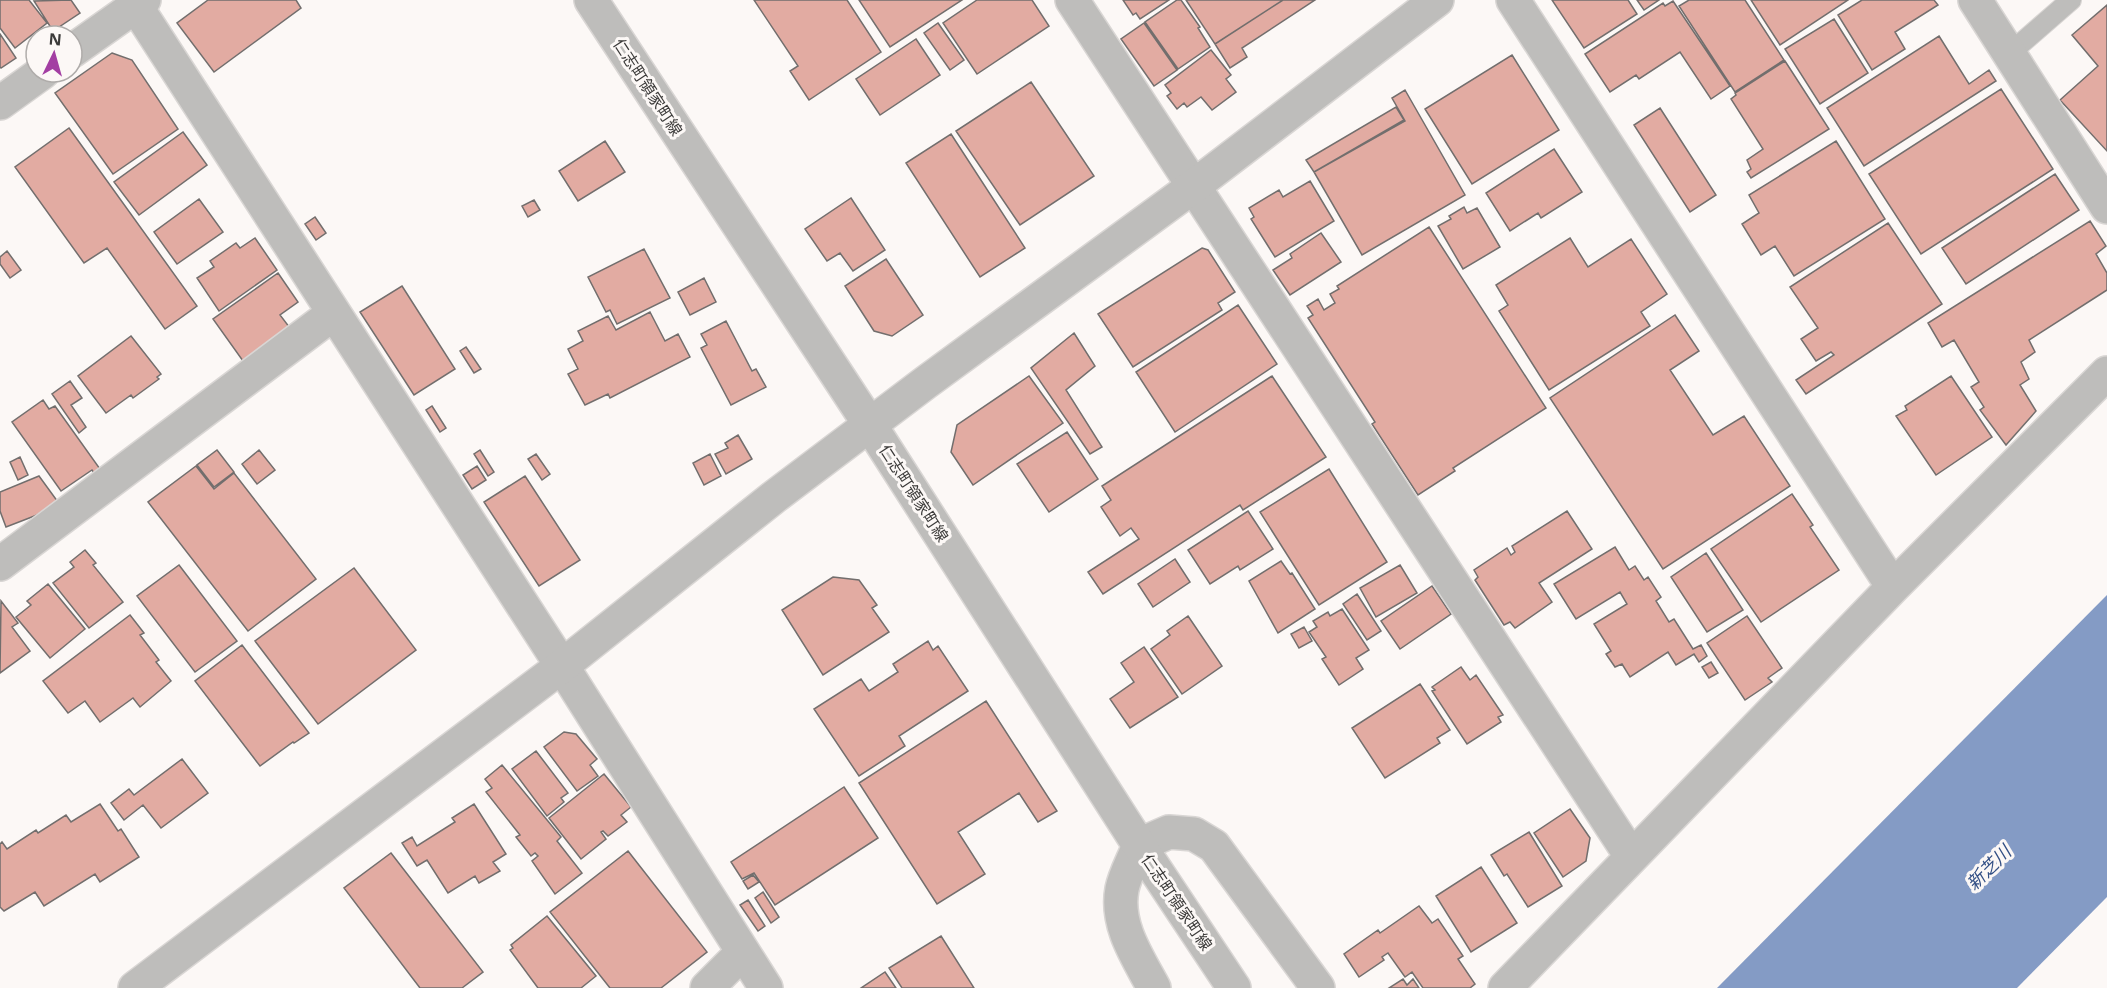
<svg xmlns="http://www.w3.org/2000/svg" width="2107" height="988" font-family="'Noto Sans','Noto Sans JP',sans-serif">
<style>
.water{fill:#849bc5}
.building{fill:#e2aba2;stroke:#726e6d;stroke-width:1.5}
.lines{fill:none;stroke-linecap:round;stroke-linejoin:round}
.service-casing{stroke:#d9d6d4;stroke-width:22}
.minor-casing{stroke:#d9d6d4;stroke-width:36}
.tertiary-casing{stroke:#d9d6d4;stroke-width:36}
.service{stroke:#bebdbb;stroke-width:20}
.minor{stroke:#bebdbb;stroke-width:33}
.tertiary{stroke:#bebdbb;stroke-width:33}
.labels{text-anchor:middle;stroke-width:6;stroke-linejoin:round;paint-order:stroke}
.street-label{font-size:16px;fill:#3b3a39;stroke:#fcf8f6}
.water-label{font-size:18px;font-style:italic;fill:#324f85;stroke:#fcf8f6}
</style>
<rect width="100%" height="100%" fill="#fcf8f6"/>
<path class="water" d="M2107,595V897L2017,988H1717Z"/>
<path class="building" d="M0,0H29L47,23L15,48L0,28Z
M71,0L80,13L53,31L34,1Z
M208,0H296L301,8L214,72L177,23Z
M754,0H847L881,52L809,100L790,71L798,66Z
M859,0H962L890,47Z
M977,0H1032L1049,26L977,74L943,23Z
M1123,0H1169L1140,19L1136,13L1133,15Z
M1177,0H1181L1200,27L1198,28L1210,47L1178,69L1145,22Z
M1186,0H1283L1215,44Z
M1283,0H1315L1242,48L1247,57L1230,68L1215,44Z
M1552,0H1628L1637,14L1584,48Z
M1637,0H1659L1644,10Z
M1689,0H1745L1784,60L1735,92L1679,6Z
M1751,0H1848L1780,45Z
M1862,0H1934L1938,5L1895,32L1905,49L1872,70L1838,15Z
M1673,1L1730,86L1711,99L1680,52L1639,79L1636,75L1610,92L1585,54L1663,3L1665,6Z
M2107,5V151L2060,100L2098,66L2072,35Z
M1834,19L1868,73L1820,104L1785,49Z
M938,23L964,60L950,70L924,33Z
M1144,23L1177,70L1154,86L1121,39Z
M0,34L16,58L1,68L0,67Z
M1939,36L1969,84L1989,70L1996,81L1864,166L1827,108Z
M916,39L940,75L880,115L856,79Z
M1211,50L1231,75L1226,79L1236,92L1212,110L1201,97L1187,107L1184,103L1177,109L1167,96L1171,93L1165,85Z
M112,53L132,60L178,129L113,174L55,93Z
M1512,55L1559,130L1472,184L1425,109Z
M1785,61L1829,129L1751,178L1747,172L1751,169L1747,160L1763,149L1731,99L1736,95L1735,93Z
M1031,82L1094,176L1020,225L956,131Z
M2001,89L2053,169L1921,254L1869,174Z
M1405,90L1465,195L1362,255L1314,172L1405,121L1392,98Z
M1396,107L1404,120L1314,172L1306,160Z
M1660,108L1716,195L1690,212L1634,125Z
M69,128L197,306L165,329L107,248L84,263L15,167Z
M183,132L207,165L139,215L114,182Z
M951,134L1025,248L980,277L906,163Z
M605,141L625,172L578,201L559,171Z
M1836,141L1885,219L1794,276L1775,246L1761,255L1742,224L1759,213L1749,195Z
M1554,149L1582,192L1541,218L1538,213L1510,231L1486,193Z
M2055,174L2079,210L1966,284L1942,248Z
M1310,181L1334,221L1275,257L1251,219L1254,217L1249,208L1279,190L1283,197Z
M851,198L885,250L853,271L840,253L827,261L805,229Z
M199,199L223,232L177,264L154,232Z
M534,200L540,210L528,217L522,206Z
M1464,207L1467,213L1477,208L1500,247L1463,269L1438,226L1451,219L1449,216Z
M315,217L326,233L316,240L305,224Z
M2090,221L2106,246L2096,254L2107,273V290L2029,340L2035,352L2021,362L2029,379L2020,385L2036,411L2006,445L1980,410L1984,407L1971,387L1979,382L1954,340L1942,347L1928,323Z
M1888,223L1942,304L1806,394L1796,380L1834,355L1831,352L1816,361L1801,339L1818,328L1790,287Z
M1429,227L1546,408L1453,468L1455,471L1418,495L1372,424L1375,422L1308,318L1313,315L1307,306L1318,299L1324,310L1335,303L1330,294L1339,289L1337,286Z
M1321,233L1341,262L1290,295L1273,270L1292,258L1290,254Z
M255,238L277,270L219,311L197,278L214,267L210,261L236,243L240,248Z
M1570,238L1588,267L1631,239L1667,294L1641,312L1650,326L1549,390L1499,311L1508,305L1496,285Z
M1202,248L1208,250L1235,292L1218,303L1222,310L1133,367L1098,314Z
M644,249L670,298L617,324L610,310L606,312L588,277Z
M7,251L21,270L10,278L0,264V257Z
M886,259L923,315L892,336L874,331L845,286Z
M278,273L298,302L280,315L290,328L243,361L213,319Z
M704,278L716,302L690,315L678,292Z
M402,286L455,369L414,395L360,312Z
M1238,305L1277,364L1175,432L1136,372Z
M650,312L665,341L678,334L690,357L610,398L608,394L585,405L568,374L578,369L568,349L583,341L578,331L608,316L616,330Z
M1675,315L1699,351L1670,370L1713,435L1744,416L1790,486L1663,569L1550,398Z
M726,321L752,371L756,369L766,387L731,405L701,348L707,345L701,334Z
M1074,333L1095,366L1066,390L1102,447L1090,454L1031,368Z
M131,336L161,374L157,377L159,379L133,398L131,395L106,413L78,376Z
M466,347L481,369L474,373L460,351Z
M1029,376L1063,423L973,485L951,452L957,425Z
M1272,376L1326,457L1243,510L1240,505L1103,594L1088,572L1139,539L1131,528L1120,536L1101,507L1111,500L1102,486Z
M1951,376L1992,437L1936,475L1896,416L1907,410L1905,406Z
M70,381L82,398L71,405L86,427L79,433L52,394Z
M43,400L49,409L55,406L100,469L94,473L92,470L61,491L12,422Z
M432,406L446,428L440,432L426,410Z
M1067,432L1098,479L1049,512L1017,464Z
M738,435L752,459L726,474L715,454L728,448L725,443Z
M217,450L234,472L214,487L197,465Z
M259,450L275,470L257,484L242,464Z
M480,450L494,472L488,476L474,454Z
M536,454L550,474L542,480L528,459Z
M710,454L721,476L704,485L693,463Z
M20,457L28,475L18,480L10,462Z
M196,466L214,489L234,473L316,579L248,631L148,502Z
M477,466L486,480L472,489L463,475Z
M1329,469L1387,562L1319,605L1260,512Z
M39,476L58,502L37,515L6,527L0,511V492Z
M525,476L580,560L539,586L484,502Z
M1792,494L1813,525L1810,527L1839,570L1761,622L1711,549Z
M1248,511L1273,549L1240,570L1238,566L1210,584L1188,550Z
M1567,511L1592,549L1539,583L1552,602L1515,628L1510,622L1504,625L1475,580L1478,577L1474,570L1507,548L1511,555L1515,552L1512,546Z
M1615,547L1629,570L1635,566L1644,580L1648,577L1661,597L1656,601L1669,622L1674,619L1693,649L1701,645L1707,656L1699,662L1694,654L1676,665L1668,652L1630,677L1622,664L1615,667L1606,654L1611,651L1594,624L1627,604L1620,592L1576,619L1554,584Z
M85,550L96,563L93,565L123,602L89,628L53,583L74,567L70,562Z
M1706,553L1743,610L1707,632L1671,577Z
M1175,559L1190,582L1153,607L1138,584Z
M1281,561L1290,574L1292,573L1315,609L1278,633L1249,581Z
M179,565L237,641L195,672L137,596Z
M1400,565L1417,593L1376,617L1360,588Z
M354,568L416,650L318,724L255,641Z
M833,577L859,580L877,605L872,608L889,632L823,675L782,610Z
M48,584L85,629L50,658L16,617L31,605L27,601Z
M1432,586L1451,614L1400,649L1381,621Z
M1357,594L1381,631L1367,640L1343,604Z
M1,601L18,623L12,627L30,651L0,673Z
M1342,609L1369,650L1356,658L1363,669L1339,685L1322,659L1326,657L1309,632L1317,627L1313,621L1328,612L1330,616Z
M130,615L144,633L140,635L159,660L156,662L171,681L140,707L133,698L100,722L85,701L68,713L43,681Z
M1188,616L1222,666L1182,694L1151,649L1170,635L1167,631Z
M1747,616L1782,668L1768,678L1772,682L1745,700L1707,643Z
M1304,627L1312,641L1299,648L1291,634Z
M928,641L933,650L938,646L968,691L899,736L905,746L859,776L814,709L861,679L869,691L898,672L893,664Z
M242,645L309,733L294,743L293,742L260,766L195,681Z
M1144,647L1178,697L1130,728L1110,699L1134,682L1121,663Z
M1711,662L1718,673L1709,678L1702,667Z
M1461,667L1470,680L1476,675L1503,715L1498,717L1501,722L1467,744L1432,691L1435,690L1432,687Z
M1420,684L1450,730L1437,738L1440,743L1385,778L1352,728Z
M986,701L1057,811L1038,822L1019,793L958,832L985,874L937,904L859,783Z
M564,732L576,734L597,759L590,765L598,776L577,791L544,747Z
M536,751L568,793L561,798L564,802L547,816L512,769Z
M182,759L208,793L161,828L143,805L124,820L111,803L129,789L134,795Z
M502,765L561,837L557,841L582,873L555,894L532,861L538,856L535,853L531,856L516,837L520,835L486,792L492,788L485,779Z
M604,774L631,807L621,815L627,822L608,836L603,831L601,832L606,839L581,859L549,818Z
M844,787L878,838L775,905L754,873L742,879L731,862Z
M100,804L118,831L121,829L139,857L100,882L95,874L44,906L35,892L4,911L0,907V844L2,842L7,849L36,830L38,833L66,815L71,822Z
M474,804L506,854L493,862L500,871L479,883L475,876L448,893L427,860L417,866L402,843L412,837L417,846L455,822L452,818Z
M1570,809L1590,838L1586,861L1563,877L1534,833Z
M1529,832L1562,886L1528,907L1507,874L1504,876L1491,855Z
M628,851L707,952L661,988H610L550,912Z
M391,853L483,972L462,988H420L344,888Z
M1481,867L1517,923L1471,952L1436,896Z
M753,875L759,882L748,889L743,881Z
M763,892L779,917L771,923L755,898Z
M748,900L765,926L758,931L740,905Z
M1419,906L1432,923L1438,919L1463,956L1458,959L1475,984L1470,988H1423L1412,972L1405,977L1388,953L1382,957L1384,960L1359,977L1344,954L1378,930L1380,933Z
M547,916L596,976L581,988H538L510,950L513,948L511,945Z
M941,936L974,988H902L889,968Z
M885,972L896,988H861Z
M1403,979L1407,985L1413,979L1419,988H1389Z"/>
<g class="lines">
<defs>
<path id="service" d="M2010,53L2071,0"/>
<path id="minor" d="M132,0L562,666L766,988
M1072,0L1631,856
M1513,0L1893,587
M1975,0L2107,207
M72,51L144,0
M0,103L43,72
M0,564L334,313
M707,988L742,953
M1154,988C1138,958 1115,925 1122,889C1125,874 1134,859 1139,845L1169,832L1194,834L1214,846L1318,988
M1505,988L1893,587L2107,373"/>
<path id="tertiary" d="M591,0L870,425L1139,845L1234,988
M135,988L562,666L774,497L925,383L1194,186L1437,0"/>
</defs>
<use href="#service" class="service-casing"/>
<use href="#minor" class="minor-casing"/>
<use href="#tertiary" class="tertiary-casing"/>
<use href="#service" class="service"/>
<use href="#minor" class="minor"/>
<use href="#tertiary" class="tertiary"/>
</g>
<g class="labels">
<g class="street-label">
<text transform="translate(648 87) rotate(57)" y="6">仁志町領家町線</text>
<text transform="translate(914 493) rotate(57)" y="6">仁志町領家町線</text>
<text transform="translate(1177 902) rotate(56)" y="6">仁志町領家町線</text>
</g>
<g class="water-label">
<text transform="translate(1989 868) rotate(-45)" y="6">新芝川</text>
</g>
</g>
<g transform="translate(54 54) rotate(5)"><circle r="28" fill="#fcf8f6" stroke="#afacaa" stroke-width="1.5"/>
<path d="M0-4.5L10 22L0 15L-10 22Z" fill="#a33ea3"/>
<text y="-9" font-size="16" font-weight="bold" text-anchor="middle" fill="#3b3a39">N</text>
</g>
</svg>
